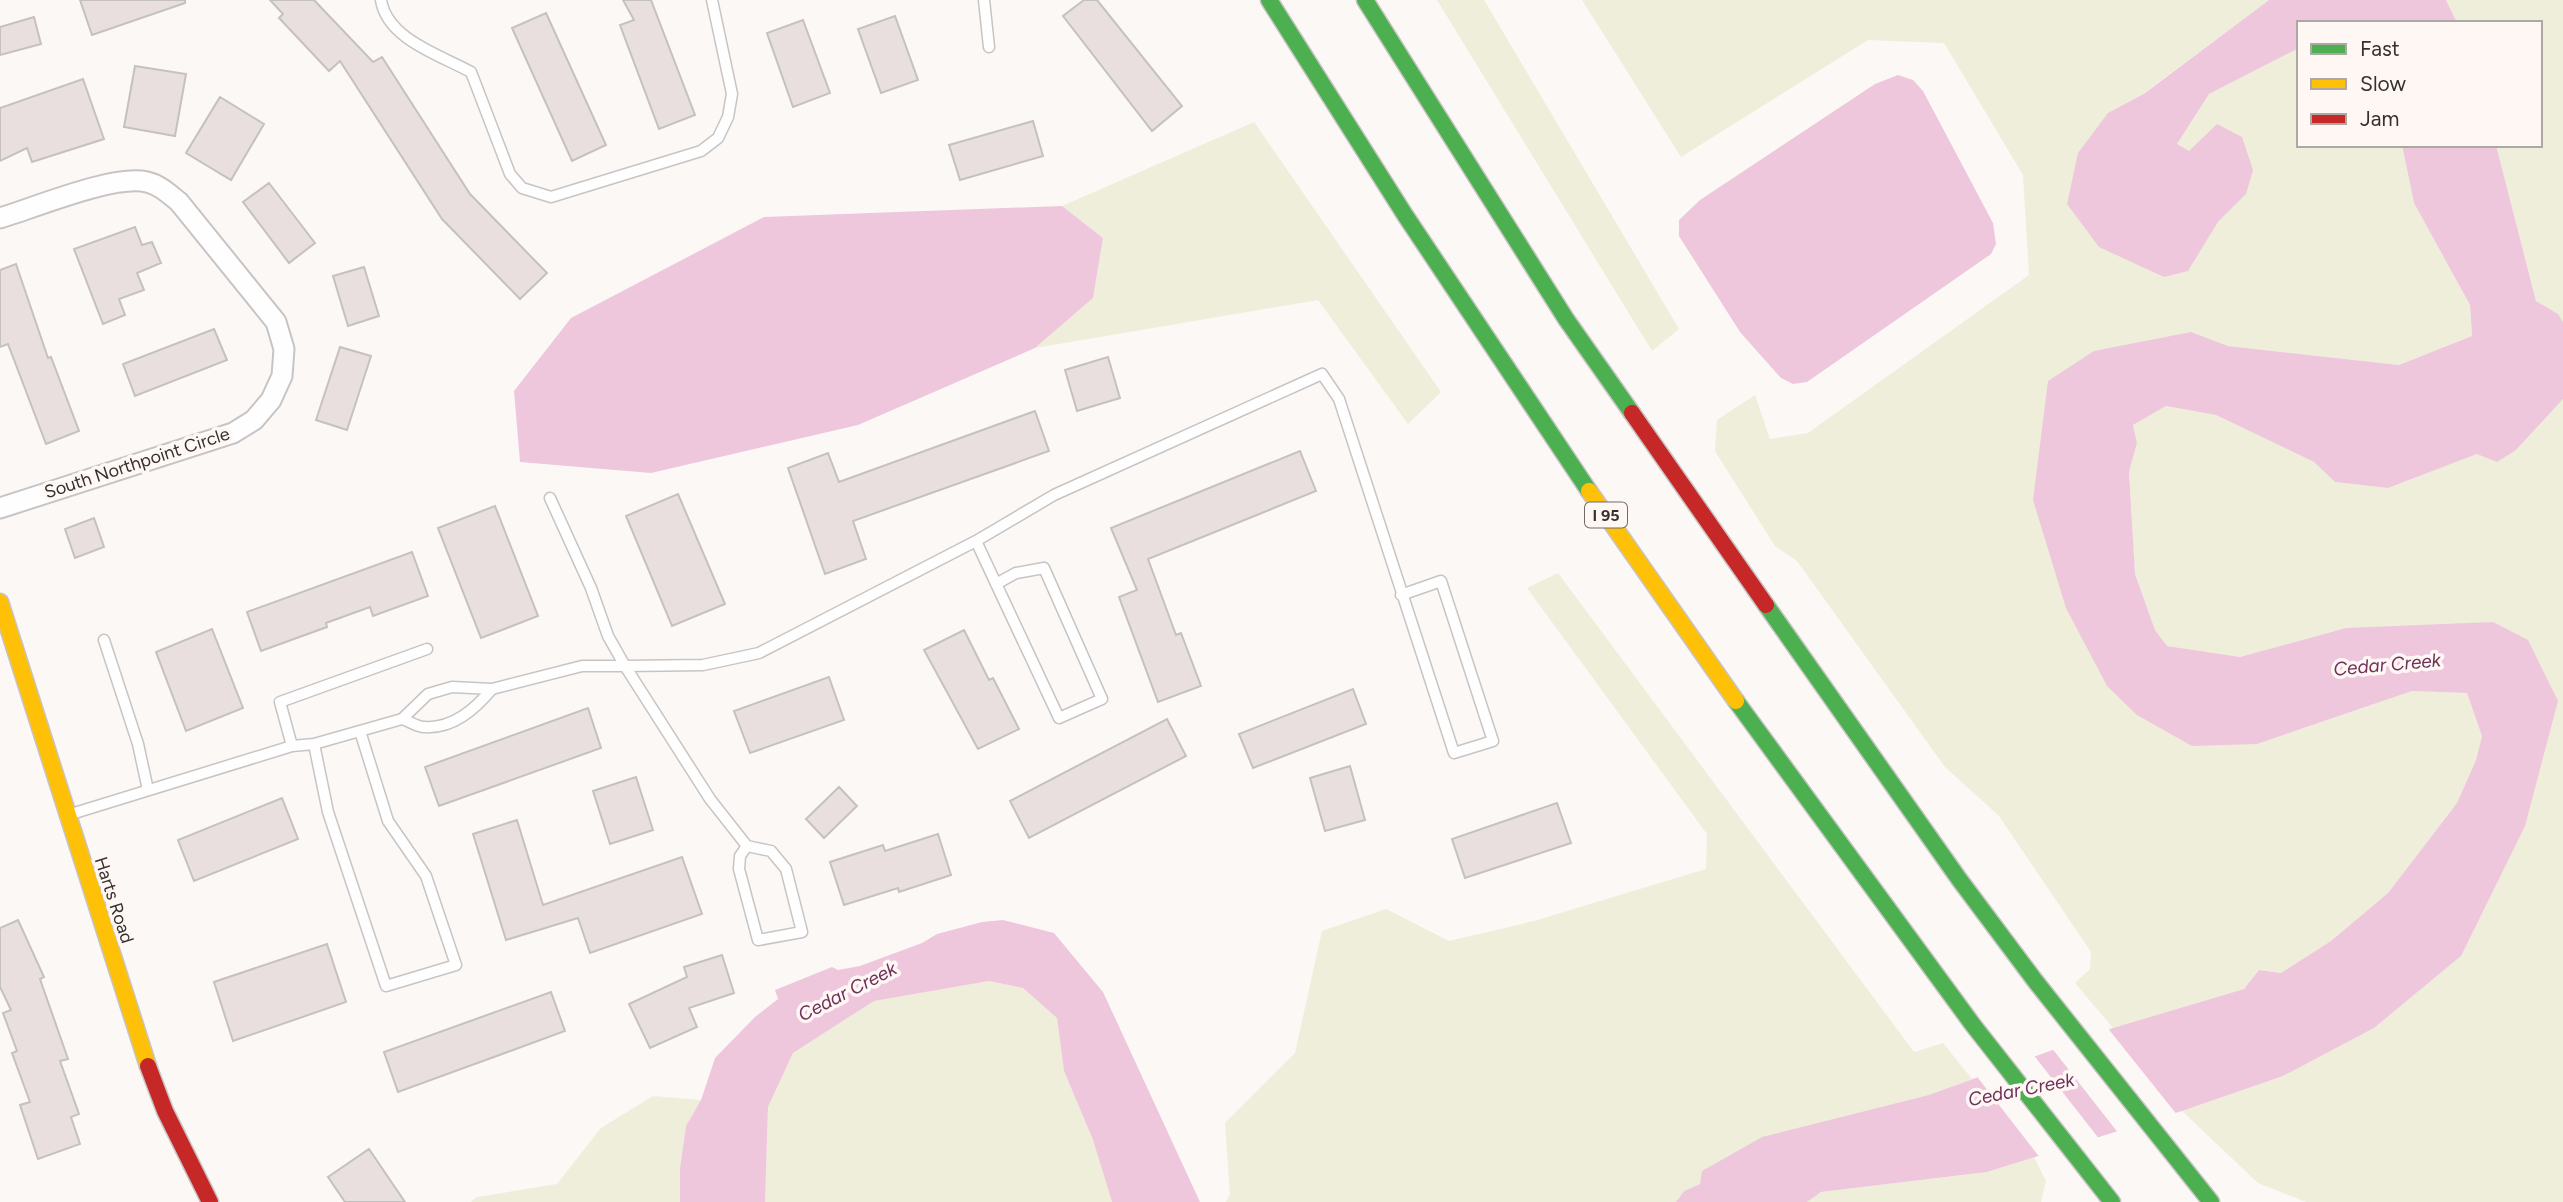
<svg xmlns="http://www.w3.org/2000/svg" width="2563" height="1202" font-family="Figtree,sans-serif">
<style>
.green{fill:#eeeeda}
.water{fill:#eec7dd}
.pier{fill:#fcf8f6}
.building{fill:#e9dfde;stroke:#c4c1c0;stroke-width:2}
.lines{fill:none;stroke-linecap:round;stroke-linejoin:round}
.lane-casing{stroke:#c8c4c3;stroke-width:13}
.street-casing{stroke:#c8c4c3;stroke-width:23}
.fast-casing{stroke:#c8c4c3;stroke-width:19}
.slow-casing{stroke:#c8c4c3;stroke-width:19}
.jam-casing{stroke:#c8c4c3;stroke-width:19}
.lane{stroke:#fffefe;stroke-width:10}
.street{stroke:#fffefe;stroke-width:19}
.fast{stroke:#4caf50;stroke-width:16}
.slow{stroke:#ffc107;stroke-width:16}
.jam{stroke:#c62828;stroke-width:16}
.labels{text-anchor:middle;stroke-width:7;stroke-linejoin:round;paint-order:stroke}
.shield{fill:#fef7f4;stroke:#716c6a;stroke-width:2}
.shield-label{font-size:16px;font-weight:bold;fill:#35312f}
.street-label{font-size:18px;fill:#35312f;stroke:#fef7f4}
.water-label{font-size:19px;font-style:italic;fill:#6f305a;stroke:#fef7f4}
</style>
<rect width="100%" height="100%" fill="#fcf8f6"/>
<path class="green" d="M1437,0H1484L1679,329L1652,351Z
M1582,0H2269L2144,93L2108,113L2188,271L2218,222L2246,194L2177,144L2209,94L2299,48V145H2402L2414,203L2470,305L2472,336L2399,365L2228,346L2191,332L2033,500L2257,744L2412,691L2467,693L2482,735L2476,760L2457,803L2388,893L2331,941L2281,973L2259,970L2244,989L2113,1028L2075,983L2090,969L2091,952L1999,816L1945,767L1797,561L1775,546L1715,451L1717,420L1755,395L1770,439L1808,433L2029,275L2023,175L1944,43L1868,40L1681,157Z
M2446,0H2563V322L2558,314L2536,301L2496,145H2540V23H2457Z
M1254,122L1441,392L1408,424L1318,300L1035,348L1093,298L1103,238L1062,206Z
M2563,399V1202H2306L2258,1183L2182,1111L2283,1076L2374,1028L2461,956L2557,701L2346,628L2240,657L2167,646L2155,630L2135,574L2129,472L2137,443L2133,425L2166,406L2216,415L2314,462L2335,482L2388,488L2477,454L2516,450Z
M1558,573L1914,1052L1943,1043L1972,1079L1700,1184L1684,1191L1676,1202H1226L1230,1194L1225,1123L1295,1053L1322,931L1386,909L1449,941L1534,921L1706,869L1707,834L1527,588Z
M989,981L1023,988L1057,1018L1064,1071L1093,1140L1112,1202H765L768,1107L793,1053L874,1001Z
M653,1096L701,1100L686,1126L680,1168V1202H471L477,1197L557,1184L601,1128Z
M2034,1157L2046,1181L2041,1202H1807L1821,1192L1987,1172Z"/>
<path class="water" d="M2269,0H2446L2457,23H2299V48L2209,94L2177,144L2189,151L2217,124L2242,137L2253,170L2246,194L2218,222L2188,271L2164,277L2099,247L2067,204L2078,153L2108,113L2145,93Z
M1898,75L1913,80L1923,91L1993,223L1996,244L1991,254L1807,382L1793,384L1781,378L1740,332L1679,236V220L1700,200L1875,84Z
M2402,145H2496L2536,301L2558,314L2563,322V399L2516,450L2497,462L2477,454L2388,488L2335,482L2314,462L2216,415L2166,406L2133,425L2137,443L2129,472L2135,574L2155,630L2167,646L2240,657L2346,628L2493,622L2528,640L2558,701L2525,826L2461,956L2374,1028L2283,1076L2182,1111L1987,1172L1821,1192L1807,1202H1676L1684,1191L1700,1184L1702,1171L1762,1137L1929,1095L2113,1028L2244,989L2259,970L2281,973L2331,941L2388,893L2457,803L2476,760L2482,736L2467,693L2412,691L2257,744L2192,746L2137,715L2107,686L2066,608L2033,500L2048,381L2094,351L2191,332L2228,346L2399,365L2472,336L2470,305L2414,203Z
M1062,206L1103,238L1093,298L1035,348L858,425L651,473L520,462L514,391L571,318L764,217Z
M1003,920L1054,933L1103,992L1200,1202H1112L1093,1140L1064,1071L1057,1018L1023,988L989,981L874,1001L793,1053L768,1107L765,1202H680V1168L686,1126L701,1100L715,1058L755,1017L778,999L775,990L832,967L838,970L860,966L922,943L937,934L982,922Z"/>
<path class="pier" d="M2106,1026L2178,1116L2119,1134L2051,1047Z
M2032,1053L2100,1140L2041,1159L1975,1074Z"/>
<path class="building" d="M80,0H185V3L92,35Z
M270,0H314L373,62L382,57L470,194L547,273L520,299L442,219L340,61L329,71L279,18L283,14Z
M623,0H651L695,115L659,129L620,25L634,20Z
M1084,0H1097L1182,106L1152,131L1063,16Z
M546,13L606,145L572,161L512,28Z
M895,16L918,80L881,93L858,29Z
M34,17L41,44L0,55V27Z
M803,20L830,93L793,107L767,33Z
M135,66L186,74L175,136L124,127Z
M83,79L104,139L32,162L27,148L0,161V108Z
M220,97L264,124L231,180L186,153Z
M1033,121L1043,156L960,180L949,145Z
M269,183L315,243L289,263L243,202Z
M135,227L142,245L152,242L161,263L137,273L144,290L119,299L125,315L103,324L74,249Z
M16,264L48,358L51,357L79,431L46,444L8,344L0,347V270Z
M364,267L379,316L348,326L333,276Z
M214,329L227,360L135,396L123,364Z
M340,347L371,356L347,430L316,420Z
M1108,357L1120,398L1077,411L1065,370Z
M1035,411L1049,451L853,521L866,559L825,574L788,468L828,453L839,482Z
M1300,451L1316,491L1148,559L1176,635L1181,633L1201,686L1158,702L1119,597L1137,590L1111,528Z
M678,494L725,604L672,626L626,516Z
M495,506L538,616L481,638L438,528Z
M94,518L104,547L75,558L65,529Z
M412,552L428,596L373,616L370,607L326,623L327,627L261,651L247,612Z
M212,629L243,708L186,731L156,652Z
M964,630L989,680L993,678L1019,729L978,749L924,650Z
M829,677L844,720L750,753L734,711Z
M1353,689L1366,724L1253,768L1239,734Z
M588,708L601,748L439,806L425,767Z
M1167,719L1186,756L1029,838L1010,801Z
M1350,766L1365,820L1325,831L1310,778Z
M636,777L653,830L610,844L593,791Z
M839,787L857,806L824,838L806,819Z
M282,798L298,839L194,881L178,840Z
M1557,803L1571,843L1465,878L1452,839Z
M517,820L543,905L682,857L702,914L590,953L578,918L506,940L473,834Z
M938,834L951,875L899,892L898,888L844,905L830,862L883,845L885,851Z
M18,920L44,977L40,979L68,1059L60,1061L79,1114L71,1117L80,1144L38,1159L20,1105L30,1102L12,1053L17,1051L3,1013L11,1010L0,987V928Z
M327,944L346,1002L233,1041L214,982Z
M722,955L734,993L689,1008L697,1027L650,1048L629,1004L687,977L684,967Z
M551,992L565,1031L398,1092L384,1052Z
M369,1149L405,1202H345L328,1177Z"/>
<g class="lines">
<defs>
<path id="lane" d="M381,0C387,39 440,55 471,72L510,174L522,188L551,197L701,151L718,138L728,117L732,94L712,0
M984,0L989,47
M550,498L591,588L608,636L625,666L703,665L759,653L976,541L1054,495L1322,374L1339,399L1454,753L1493,741L1441,581L1401,595
M976,541L1059,718L1102,699L1044,568L1016,573L996,584
M104,640L138,744L148,790
M402,719C409,721 417,727 424,727C453,729 475,709 492,689
M314,744L328,812L386,986L456,965L426,876L388,821L360,731
M292,746L280,702L427,649
M68,815L292,746L314,744L402,719L428,694L452,687L492,689L582,666H625L710,799L747,846L740,856L739,869L758,940L802,932L786,869L771,851L747,846"/>
<path id="street" d="M0,218C34,208 114,174 147,182C160,185 169,194 179,202L276,322L284,349L282,376L271,400L254,420L233,433L0,508"/>
<path id="fast" d="M1269,0L1405,215L1589,491
M1365,0L1566,319L1632,413
M1766,605L1959,879L2036,982L2211,1202
M1736,701L1973,1025L2112,1202"/>
<path id="slow" d="M1589,491L1736,701
M0,602L148,1066"/>
<path id="jam" d="M1632,413L1766,605
M148,1066L165,1111L210,1202"/>
</defs>
<use href="#lane" class="lane-casing"/>
<use href="#street" class="street-casing"/>
<use href="#fast" class="fast-casing"/>
<use href="#slow" class="slow-casing"/>
<use href="#jam" class="jam-casing"/>
<use href="#lane" class="lane"/>
<use href="#street" class="street"/>
<use href="#fast" class="fast"/>
<use href="#slow" class="slow"/>
<use href="#jam" class="jam"/>
</g>
<g class="labels">
<rect class="shield" x="1585" y="502.5" width="42" height="25" rx="5"/>
<g class="shield-label">
<text x="1606" y="521">I 95</text>
</g>
<g class="street-label">
<text transform="translate(137 463) rotate(-18)" y="6">South Northpoint Circle</text>
<text transform="translate(114 900) rotate(72)" y="6">Harts Road</text>
</g>
<g class="water-label">
<text transform="translate(2387 664) rotate(-5)" y="7">Cedar Creek</text>
<text transform="translate(847 991) rotate(-27)" y="7">Cedar Creek</text>
<text transform="translate(2021 1089) rotate(-11)" y="7">Cedar Creek</text>
</g>
</g>
<rect x="2297" y="21" width="245" height="126" fill="#fef7f4" stroke="#aea8a5" stroke-width="2"/>
<rect x="2311" y="44" width="35" height="10" fill="#4caf50" stroke="#aea8a5" stroke-width="2"/>
<text x="2360" y="56" font-size="21" fill="#35312f">Fast</text>
<rect x="2311" y="79" width="35" height="10" fill="#ffc107" stroke="#aea8a5" stroke-width="2"/>
<text x="2360" y="91" font-size="21" fill="#35312f">Slow</text>
<rect x="2311" y="114" width="35" height="10" fill="#c62828" stroke="#aea8a5" stroke-width="2"/>
<text x="2360" y="126" font-size="21" fill="#35312f">Jam</text>
</svg>
